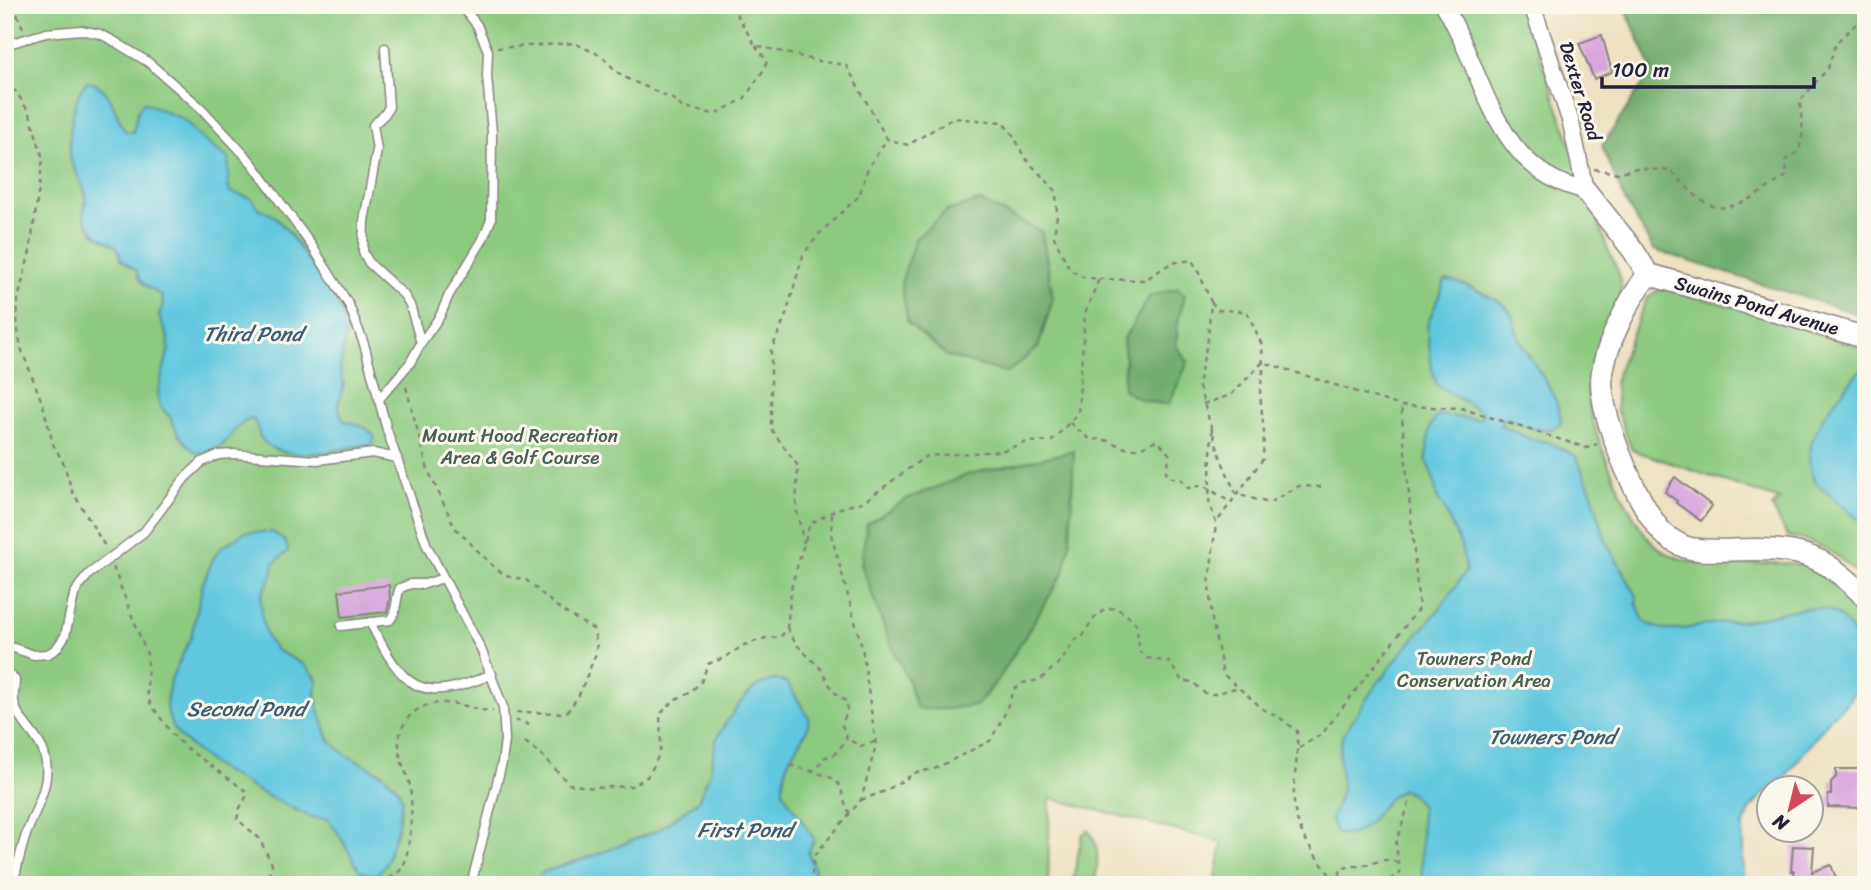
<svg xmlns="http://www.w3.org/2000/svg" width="1871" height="890" font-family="Sriracha,sans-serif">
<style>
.green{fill:#8dca80;stroke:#58765e;stroke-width:2}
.forest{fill:#72ae6e;stroke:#4a6854;stroke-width:2}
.water{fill:#61c7df;stroke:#42748d;stroke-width:2}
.building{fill:#d7a4de}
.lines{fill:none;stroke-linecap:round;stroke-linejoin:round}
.service-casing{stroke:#88827e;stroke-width:11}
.minor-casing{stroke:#88827e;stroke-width:19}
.tertiary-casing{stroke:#88827e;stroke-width:24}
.path{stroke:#88827e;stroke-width:2.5;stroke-dasharray:5 5;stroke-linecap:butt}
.service{stroke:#fff;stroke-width:8}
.minor{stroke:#fff;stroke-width:16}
.tertiary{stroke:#fff;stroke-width:21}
.labels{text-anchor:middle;stroke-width:6;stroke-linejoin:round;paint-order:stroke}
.street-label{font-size:19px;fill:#22223b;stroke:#fbf7ec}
.park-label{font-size:19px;fill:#475d53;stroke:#fbf7ec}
.water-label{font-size:21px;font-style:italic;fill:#385c74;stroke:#fbf7ec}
</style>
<rect width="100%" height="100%" fill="#fbf7ec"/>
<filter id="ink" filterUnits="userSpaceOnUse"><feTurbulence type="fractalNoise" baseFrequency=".0143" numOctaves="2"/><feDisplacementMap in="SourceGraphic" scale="14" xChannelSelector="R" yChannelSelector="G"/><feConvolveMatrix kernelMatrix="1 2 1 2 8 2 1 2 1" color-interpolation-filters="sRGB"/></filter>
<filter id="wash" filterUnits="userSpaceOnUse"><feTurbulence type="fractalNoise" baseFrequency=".00686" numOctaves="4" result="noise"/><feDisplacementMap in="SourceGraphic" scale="28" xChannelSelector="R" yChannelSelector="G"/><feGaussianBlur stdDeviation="1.57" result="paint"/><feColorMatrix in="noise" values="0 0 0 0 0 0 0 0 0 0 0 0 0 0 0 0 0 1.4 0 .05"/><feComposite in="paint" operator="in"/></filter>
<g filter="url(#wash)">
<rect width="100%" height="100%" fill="#ede1c1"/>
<path class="green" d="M5,5H1522L1608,250C1614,262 1622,275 1621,290C1620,299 1613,310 1609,319C1600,340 1591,362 1588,385C1583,416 1630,523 1654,544C1684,571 1729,563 1766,563C1780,563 1795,562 1808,567C1832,577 1849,603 1866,621V648L1860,676L1744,803L1736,885H1215L1222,842L1050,798L1048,885H5Z
M1660,289H1667L1742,309L1866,350V583C1841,556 1824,543 1787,536L1772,507L1780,500L1632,450L1617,411L1615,385L1618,370L1647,298Z
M1088,830C1101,845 1098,867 1094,885H1072L1082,835Z"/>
<path class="forest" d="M1624,5H1866V317L1654,250L1624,199L1602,146L1652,70Z
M980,201L1042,232L1053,298L1038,348L1007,373L947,356L908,323L901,283L915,239L947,211Z
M1178,288L1185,295L1178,322L1176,346L1188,362L1169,404C1151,404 1137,400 1123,389L1125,357L1123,340L1150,296Z
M1074,451L1070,543L1064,572L1000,677L977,705L946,709H917L907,678L889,640L861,564L867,524L907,499L969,474Z"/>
<path class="water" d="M87,82C112,84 114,115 126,132H133L138,110L144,102L184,120L202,139L228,158C230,168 226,185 230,192L251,198L258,208L273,215L287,230L337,302L347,328L340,371L344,385L338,405L343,420C355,425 369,425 375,439L370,446C359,444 350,448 338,450C316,454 276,460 261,438C257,432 258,425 253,419C227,423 233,456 195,452L179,436L170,417L160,406L159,401L158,392L169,348L168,338L159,316L163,304L162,296C151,288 139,285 137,271L121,259C120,243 106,242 96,234C92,232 89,225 86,221C81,213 87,204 86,195C83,183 74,172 71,160C67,139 72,97 87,82Z
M1445,281C1457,279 1501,300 1509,310C1515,318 1515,331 1520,341C1533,364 1560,395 1561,423C1548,436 1523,427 1509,418L1502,420L1500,425L1530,439L1548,442L1576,456L1592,493L1606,542L1637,596L1636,603L1644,621C1668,638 1691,626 1717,623C1728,621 1739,622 1749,620C1774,616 1811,600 1834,613C1855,626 1853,642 1866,656L1865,679L1844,706L1832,716L1784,778L1765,792L1751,808L1743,827V885H1422L1421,806L1411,793L1403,789C1376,801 1368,844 1336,833L1331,820L1342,790L1339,755L1343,735L1372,691L1399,656L1438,611L1466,571L1461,546L1444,508L1437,498L1434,480L1426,459L1430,427L1438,415L1475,419L1481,418L1483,413L1437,385L1432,370L1427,326Z
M1866,364V526L1815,482C1792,443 1842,391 1866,364Z
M245,532H273L286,542L288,551L274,563L272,575L261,596L262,618L267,638L276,650L303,664L314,675L317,680L316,697L319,711L329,740L346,755L383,774L396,786L402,798L397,829L385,866L377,874L370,875L360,871L337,831L327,819L311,817L263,794L213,765L181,738L173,728L169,718L166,703L170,681L191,637L203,583L213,559L221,548Z
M773,680L782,681L788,684L809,718L807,730L788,761L783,782V792L814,839L808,853L814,868L812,885H531L543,872L596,855L656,831L698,801L710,772L716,740L725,724L743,699L758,685Z"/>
<g id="blocks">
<path class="building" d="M1602,35L1612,72L1594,79L1579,43Z
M1675,477L1712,506L1701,521L1676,503L1677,501L1665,492Z
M389,585L390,598L387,612L342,617L339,591Z
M1836,769H1861L1862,808L1828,807V795H1831V782L1836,777Z
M1793,846L1814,847L1812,872L1831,865L1837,881L1826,885L1780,883L1794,878V871H1791Z"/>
</g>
</g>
<g filter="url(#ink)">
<use href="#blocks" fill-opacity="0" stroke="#88827e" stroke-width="2"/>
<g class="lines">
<defs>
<path id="service" d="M5,45L46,33L81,30L100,34L112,40L148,62L201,108L252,163L312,246L349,305L364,344L387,430L427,546L481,649L503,707L505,740L502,763L471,885
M421,343L440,316L449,295L482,241L491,220L492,133L487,76L488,51L477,25L461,5
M380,398L410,363L421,343L410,305L404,295L369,263L363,252L364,221L377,150L373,125L385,114L389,107L385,48
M370,622C403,688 419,706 492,674
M341,626L390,620C398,611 395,599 400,588L411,584H425L443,578
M5,645L34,655L48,654L56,649L65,636L74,595L79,586L89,574L144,532L185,478L202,462L218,455L233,454L317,460L373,453L397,458
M5,668L15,680C15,687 13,695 14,702C17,721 38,734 44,753C53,781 36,807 27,832C21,849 17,867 13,885"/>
<path id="minor" d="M1444,5C1485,73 1494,172 1585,190L1571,123L1532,5"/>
<path id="tertiary" d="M1585,190L1633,250L1648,274C1629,300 1606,343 1602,375C1597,411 1638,506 1662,532C1669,539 1676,543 1685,547C1700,552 1716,550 1732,550C1796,548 1820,550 1866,598
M1648,274L1866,338"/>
</defs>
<use href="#service" class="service-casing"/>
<use href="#minor" class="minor-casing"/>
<use href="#tertiary" class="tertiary-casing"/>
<path class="path" d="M13,5L23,28
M731,5L755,45L817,61L846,65L887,139L868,168L859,196L819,234L803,255L786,315L771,351V429L798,466L796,508L804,543
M497,48L574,43L602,56L617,72L628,79L673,99L683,108L715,114L744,99L765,68L767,61L755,45
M5,82L17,93L30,114L43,159L30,251L18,299L17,325L21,348L43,405L53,444L64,464L72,491L106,548
M1594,169L1618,173L1637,168L1671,171C1682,181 1691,193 1703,201C1728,221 1765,188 1787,176L1786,160L1799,151L1803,132L1800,101L1828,68L1836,43L1859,21L1864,5
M1099,279L1145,280L1171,263L1192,260L1200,275L1211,302L1208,339L1198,384L1221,459L1236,494L1269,503L1299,486L1324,487
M1211,302L1218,310L1245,311L1248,314L1262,345L1263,371L1260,393L1264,433L1263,459L1216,523
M406,387L428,470L455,528L496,569L510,577L525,579L561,610L593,629L597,644L595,656L579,695L568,711L563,713L514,712
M1203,404L1231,395L1263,362L1401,406L1461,408L1587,448L1597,444
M1070,423L1091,440C1118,435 1121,461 1154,441L1160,443L1170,455L1166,471L1168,477L1182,480L1188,488L1203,485L1230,502
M1212,429L1209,501L1216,523L1209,585L1212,619L1223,674L1263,709L1279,717L1297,731C1299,755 1293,778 1294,802C1296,835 1319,859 1337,885
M113,567L148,657L147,692L150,703L172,734L185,747L246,791L247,795L240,808L237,819L259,838L272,864L266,885
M787,628L796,644L821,669L833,691L847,702V711L842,725L847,739L861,746L874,742
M515,721H521L533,727
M525,742L541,754L569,784L593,788L632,786L647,777L655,764L661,748L660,714L676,699L689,693L701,682L708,664L724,658L744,645L769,637L780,638L787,628L792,584L810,524L837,509L865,501L926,456L1001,451L1027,442L1052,441L1078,413L1085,313L1099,279L1083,277L1070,270L1054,237L1057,215L1056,191L1024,157L1014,136L1002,122L953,118L908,145L887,139
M1299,748L1322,734L1419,608L1401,406
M790,765C802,770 830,774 837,782C844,791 843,804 850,813
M810,772L819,765L823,758L835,754L847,739
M861,800L885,791L917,772L934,769L990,741L1003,718L1014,689L1023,683L1040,680L1062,660L1075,640L1083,636L1092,620L1105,609L1116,608L1126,614L1136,624L1140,652L1147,658L1169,662L1182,681L1194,682C1209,704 1217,690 1238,688
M350,885C370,875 395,887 405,862C411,839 413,809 410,786C408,775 402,766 400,755C394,725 414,702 445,703C462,703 477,711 493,711
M810,885L815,855L861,800L876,745L862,647L831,534L832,513
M1338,885L1341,868C1348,867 1356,866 1364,865C1377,863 1385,856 1398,863
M1371,885L1391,879L1399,873
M1401,885L1396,844L1410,800"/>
<use href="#service" class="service"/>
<use href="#minor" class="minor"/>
<use href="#tertiary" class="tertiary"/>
</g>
</g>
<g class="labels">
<g class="street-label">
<text transform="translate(1581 91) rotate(73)" y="7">Dexter Road</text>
<text transform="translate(1757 305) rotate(16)" y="7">Swains Pond Avenue</text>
</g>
<g class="park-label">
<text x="520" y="442">Mount Hood Recreation<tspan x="520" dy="22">Area &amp; Golf Course</tspan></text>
<text x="1474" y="665">Towners Pond<tspan x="1474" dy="22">Conservation Area</tspan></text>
</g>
<g class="water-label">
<text x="253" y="341">Third Pond</text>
<text x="246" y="716">Second Pond</text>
<text x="1552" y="744">Towners Pond</text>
<text x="745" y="837">First Pond</text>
</g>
</g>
<rect width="1871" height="890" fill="none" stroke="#fbf7ec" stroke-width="28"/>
<g transform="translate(1790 809) rotate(215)"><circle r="33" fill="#fbf7ec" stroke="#a4a2a5" stroke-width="2"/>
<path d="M0-5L12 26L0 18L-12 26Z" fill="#d1495b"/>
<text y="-10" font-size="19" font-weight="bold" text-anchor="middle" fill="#22223b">N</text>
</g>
<path d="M1602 77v10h212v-10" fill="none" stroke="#22223b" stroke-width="3.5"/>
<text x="1612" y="77" font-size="21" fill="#22223b" stroke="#fbf7ec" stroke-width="5" paint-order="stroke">100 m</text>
</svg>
